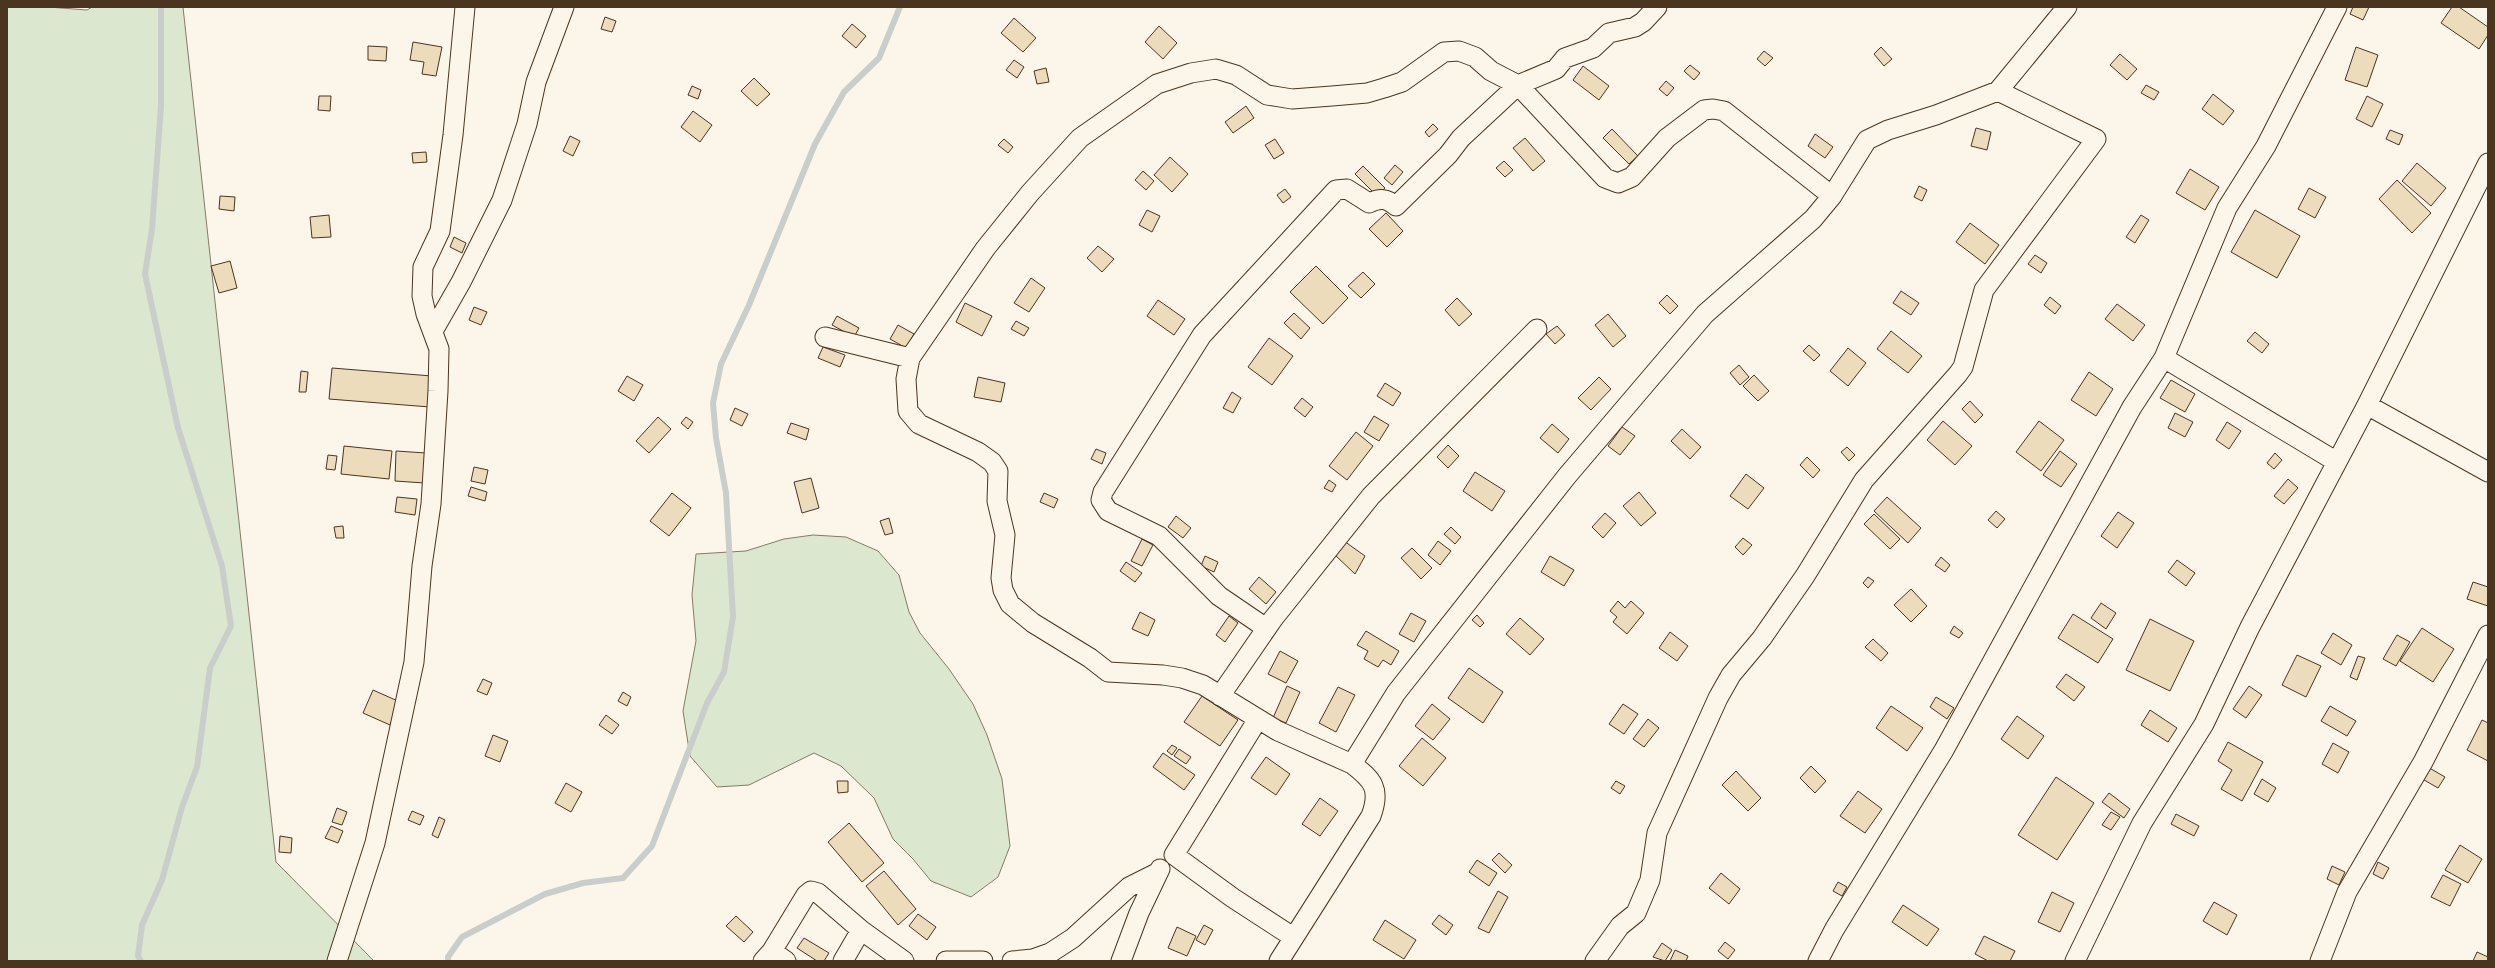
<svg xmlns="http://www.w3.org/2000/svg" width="2495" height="968" font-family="'Crimson Pro',serif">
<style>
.green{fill:#dce7d0;stroke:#887966}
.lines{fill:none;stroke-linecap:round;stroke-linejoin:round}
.stream{stroke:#c9cecd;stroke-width:6}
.building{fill:#ecdcbc;stroke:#4a3520}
.minor-casing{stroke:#4a3520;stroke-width:21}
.minor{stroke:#fbf6e9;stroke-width:19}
</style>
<rect width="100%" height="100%" fill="#fbf6e9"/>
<path class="green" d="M7,7H48L87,10L92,7H183L276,862L374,961H7Z
M813,535L846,537L878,551L899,575L909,612L920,633L949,669L973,704L987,735L1002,779L1010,846L998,877L971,897L931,881L913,859L893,839L874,798L841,766L814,753L749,785L717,787L690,756L683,711L696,641L692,595L696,554L746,551L784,539Z"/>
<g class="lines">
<path class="stream" d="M141,961L138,956L142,925L162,880L182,807L197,767L210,668L231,626L222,566L178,428L145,274L152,229L161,106V7
M448,961V957L462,937L545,894L583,883L623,878L652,846L707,703L724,672L733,617L726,493L716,438L713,403L721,364L749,305L815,144L844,92L879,58L900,7"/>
</g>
<path class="building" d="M2353,7H2369L2363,20L2350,14Z
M2452,7H2459L2488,27V35L2479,49L2441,23Z
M605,17L616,21L612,32L601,29Z
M1014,18L1036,38L1023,52L1001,33Z
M852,24L866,36L856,48L842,36Z
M1159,26L1177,43L1163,59L1145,42Z
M413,42L442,47L436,76L422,74L424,62L410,60Z
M368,46L387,47L386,61L368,60Z
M1881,47L1892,59L1884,66L1874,54Z
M2356,47L2378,55L2367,87L2345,80Z
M1764,51L1773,58L1765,66L1757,59Z
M2120,54L2137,69L2127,80L2110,65Z
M1014,60L1024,67L1017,78L1006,70Z
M1690,65L1700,73L1694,80L1684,71Z
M1583,66L1609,86L1599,100L1573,80Z
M1046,68L1049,82L1037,84L1034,71Z
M754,78L770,94L757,106L741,91Z
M1666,81L1674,88L1667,96L1659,89Z
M2146,85L2159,92L2154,100L2141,93Z
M692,86L701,90L698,99L688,95Z
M2213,94L2234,111L2223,125L2202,109Z
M319,96H331L330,111L318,110Z
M2367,96L2383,104L2372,127L2356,119Z
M1246,106L1254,118L1233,133L1225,122Z
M693,111L712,125L700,142L681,127Z
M1433,124L1438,129L1429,137L1425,132Z
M1976,128L1991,132L1987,150L1971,146Z
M1612,129L1638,156L1629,164L1603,138Z
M2390,130L2403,135L2399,145L2386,139Z
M1815,134L1833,147L1825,158L1808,146Z
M570,136L580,141L573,156L563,151Z
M1525,138L1545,161L1533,171L1513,148Z
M1004,139L1013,147L1008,153L998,145Z
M1275,139L1284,153L1274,159L1265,145Z
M426,152L427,162L413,163L412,153Z
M1170,157L1188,174L1172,192L1154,175Z
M1504,161L1513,170L1505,177L1496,168Z
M2417,163L2446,188L2431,206L2402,181Z
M1395,165L1403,172L1392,185L1384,178Z
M1363,166L1385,188L1377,196L1355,174Z
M2190,169L2219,187L2205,210L2176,193Z
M1143,171L1154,181L1146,190L1135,180Z
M2397,180L2431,213L2412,233L2379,199Z
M1919,186L1927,190L1922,201L1914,197Z
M2309,188L2326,197L2315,218L2298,209Z
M1285,189L1291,197L1283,203L1277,195Z
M220,196L235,197L234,211L219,209Z
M1147,210L1160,216L1152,232L1139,225Z
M2255,210L2300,236L2277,278L2231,252Z
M1386,213L1403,231L1387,247L1369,229Z
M329,215L331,237L312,238L310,217Z
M2141,215L2149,220L2135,243L2126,237Z
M1970,223L1999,245L1985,264L1956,242Z
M454,237L466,243L462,253L450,247Z
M1098,246L1114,259L1102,272L1087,258Z
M2035,255L2047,263L2041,273L2028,264Z
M230,261L237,288L219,293L211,266Z
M1316,266L1348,298L1323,324L1290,292Z
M1363,272L1375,284L1361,298L1348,286Z
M1031,278L1045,288L1029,312L1014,303Z
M1901,291L1919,303L1911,315L1893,303Z
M1667,295L1678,306L1670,314L1659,303Z
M2050,297L2061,306L2055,314L2044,305Z
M1457,298L1472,314L1459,326L1445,310Z
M1158,300L1185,319L1174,335L1147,316Z
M965,303L992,316L982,336L956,322Z
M2117,304L2145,325L2133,341L2105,319Z
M474,307L487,312L481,325L469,320Z
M1294,313L1310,328L1301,339L1284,323Z
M1608,314L1626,336L1613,347L1595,325Z
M837,316L859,328L854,337L832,325Z
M1016,321L1029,328L1024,336L1011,329Z
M898,325L914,334L906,348L890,339Z
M1557,326L1565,335L1555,344L1546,334Z
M1891,331L1922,356L1908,373L1877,349Z
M2255,332L2269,344L2262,353L2247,341Z
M1269,338L1293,356L1272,385L1248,367Z
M1809,345L1820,355L1814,361L1803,351Z
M823,347L845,355L840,367L818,358Z
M1848,348L1866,363L1848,386L1830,371Z
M1739,365L1749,377L1740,385L1730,373Z
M332,368L432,376L430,407L329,399Z
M301,371L308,372L306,392H299Z
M2089,372L2113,389L2096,416L2071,400Z
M1754,375L1769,391L1758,401L1743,386Z
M627,376L643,385L634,401L618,391Z
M978,377L1005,383L1001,402L974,397Z
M1599,377L1611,389L1591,410L1578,398Z
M2171,380L2195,394L2185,412L2160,398Z
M1385,383L1401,393L1393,406L1377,396Z
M1232,392L1241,398L1233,413L1223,408Z
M1302,398L1313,407L1305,417L1294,408Z
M1970,401L1983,415L1975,423L1962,409Z
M735,408L748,414L742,426L730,420Z
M2175,413L2193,422L2185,437L2168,428Z
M1374,416L1389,425L1379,441L1364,432Z
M658,417L671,429L649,453L636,441Z
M686,417L693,422L688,429L681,423Z
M1943,421L1972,446L1955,465L1927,440Z
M2039,421L2064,440L2041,471L2016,452Z
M2227,422L2241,431L2229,449L2216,440Z
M791,423L809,429L806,440L787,433Z
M1552,424L1569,439L1558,453L1540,438Z
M1622,427L1635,436L1620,455L1608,446Z
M1682,429L1701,447L1690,459L1671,441Z
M1356,432L1373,446L1347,480L1329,466Z
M1448,445L1459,456L1448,468L1437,457Z
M344,446L392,451L389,479L341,474Z
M1847,447L1855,455L1849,461L1841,452Z
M1096,449L1106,453L1102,464L1091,459Z
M396,451L426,453L424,483L395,481Z
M2060,451L2077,464L2061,487L2043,475Z
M2275,453L2282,460L2274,469L2267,463Z
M328,455L337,456L335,470L326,469Z
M1807,457L1820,470L1813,478L1800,465Z
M474,467L488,470L485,484L471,481Z
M1475,472L1505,491L1492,511L1463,491Z
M1746,474L1764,488L1748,509L1730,496Z
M811,478L819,508L802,513L794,482Z
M2288,479L2298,488L2284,504L2274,496Z
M1329,480L1336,485L1332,492L1324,488Z
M471,487L487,492L485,501L468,496Z
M1639,492L1656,513L1641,526L1623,506Z
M672,493L691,508L669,536L650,521Z
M1044,493L1058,499L1054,508L1040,502Z
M397,497L417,499L415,515L395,512Z
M1887,497L1921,528L1908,543L1874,511Z
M1996,511L2005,519L1997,528L1988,520Z
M2118,512L2134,523L2117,548L2101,536Z
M1605,513L1616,523L1603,538L1592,527Z
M1874,514L1900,539L1890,549L1864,524Z
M1176,516L1191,528L1183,538L1168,527Z
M889,518L893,533L885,535L880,521Z
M343,526L344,538H336L334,527Z
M1451,527L1461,537L1455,544L1444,534Z
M1743,538L1752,545L1743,555L1735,547Z
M1142,539L1153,545L1142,566L1131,561Z
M1344,541L1365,556L1355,574L1335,555Z
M1438,541L1451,551L1440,565L1428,555Z
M1412,548L1432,568L1421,579L1401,558Z
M1205,556L1218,562L1214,572L1201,566Z
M1550,556L1574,570L1564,586L1541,572Z
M1941,557L1950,565L1945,572L1935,565Z
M2177,560L2195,573L2186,586L2168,572Z
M1126,562L1142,573L1135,582L1120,571Z
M1259,577L1276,592L1266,604L1249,589Z
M1868,577L1874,581L1868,588L1863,583Z
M2473,582L2488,587V606L2467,599Z
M1911,589L1927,606L1911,622L1894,605Z
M1618,601L1625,608L1631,601L1644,613L1627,634L1613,622L1617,617L1610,611Z
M2101,603L2116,613L2106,629L2091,618Z
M1140,612L1155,620L1148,636L1132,629Z
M1411,613L1426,621L1414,642L1399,634Z
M2073,614L2113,639L2098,663L2058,638Z
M1477,615L1484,623L1480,627L1472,620Z
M1229,616L1238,623L1225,642L1216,635Z
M1520,618L1544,639L1530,655L1506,634Z
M2150,619L2194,641L2170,691L2126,670Z
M1954,626L1963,633L1959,638L1950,633Z
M2422,628L2454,649L2433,682L2400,661Z
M1366,631L1399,651L1391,665L1383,660L1378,667L1364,659L1368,651L1357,645Z
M1670,632L1688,646L1677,661L1659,648Z
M2333,633L2352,645L2341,665L2321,653Z
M2397,635L2410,642L2396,666L2383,659Z
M1873,639L1888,653L1881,661L1865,647Z
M1280,651L1298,661L1286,683L1268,674Z
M2297,655L2321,666L2306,697L2282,685Z
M2358,656L2365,658L2357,680L2350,677Z
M1469,668L1503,692L1483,723L1448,698Z
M2066,674L2085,687L2074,701L2056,687Z
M483,679L492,683L487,695L477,691Z
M1287,686L1300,692L1286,723L1273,718Z
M2249,686L2262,695L2246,718L2233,709Z
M1338,687L1355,695L1336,732L1319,723Z
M373,690L400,702L390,725L363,713Z
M623,692L631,697L627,706L618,701Z
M1202,696L1238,720L1220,746L1184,722Z
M1936,697L1954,708L1947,719L1930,707Z
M1432,704L1450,719L1433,740L1415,726Z
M1623,704L1638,714L1624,734L1609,724Z
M1891,706L1923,728L1907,751L1876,728Z
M2330,706L2356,721L2347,736L2321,721Z
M2150,710L2177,728L2168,742L2141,725Z
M606,715L619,725L612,734L599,725Z
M2017,716L2044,736L2028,759L2001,739Z
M1648,719L1659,728L1644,747L1633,739Z
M2482,720L2488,723V761L2467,750Z
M493,735L508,741L500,762L485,756Z
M1422,738L1446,758L1423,786L1399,766Z
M2228,742L2263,762L2242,801L2221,789L2232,770L2218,761Z
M2333,743L2349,752L2338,773L2322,764Z
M1172,745L1177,748L1172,755L1167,751Z
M1179,749L1191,757L1186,764L1174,756Z
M1163,753L1195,775L1184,790L1153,767Z
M1266,757L1290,774L1276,795L1251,778Z
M1811,766L1826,781L1815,793L1800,778Z
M2426,766L2445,777L2438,788L2419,777Z
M1736,771L1761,798L1748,811L1722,785Z
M2056,777L2094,803L2057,860L2018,835Z
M2262,779L2276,788L2268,802L2254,794Z
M837,781H848V792L838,793Z
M1616,781L1625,786L1620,794L1611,788Z
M566,783L582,792L571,812L555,803Z
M1858,791L1882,809L1865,833L1840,816Z
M2109,793L2130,809L2124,818L2102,802Z
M1320,798L1338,811L1320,836L1302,824Z
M337,808L347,812L342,825L332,822Z
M412,811L424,816L420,825L408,820Z
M2111,812L2120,817L2111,830L2102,825Z
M2176,814L2199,826L2194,836L2171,824Z
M439,817L445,820L438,838L432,835Z
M849,823L884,863L862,882L828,842Z
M331,826L343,831L338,843L325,838Z
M280,836L292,838L291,853L279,852Z
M2460,845L2482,859L2468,883L2445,870Z
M1499,853L1512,865L1505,873L1492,860Z
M1477,860L1497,873L1489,886L1469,872Z
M2378,862L2389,868L2383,879L2373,874Z
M2332,866L2345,872L2339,885L2327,879Z
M884,871L916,909L898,925L866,886Z
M1721,873L1740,889L1729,904L1709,888Z
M2443,875L2461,884L2450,906L2431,897Z
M1838,882L1847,887L1842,896L1833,891Z
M1498,891L1508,897L1489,933L1478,928Z
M2052,892L2074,903L2060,932L2038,922Z
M2214,902L2237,915L2227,935L2203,921Z
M1903,905L1939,929L1927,946L1892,922Z
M918,914L936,927L927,940L909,926Z
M1439,915L1453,925L1446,935L1432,924Z
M736,916L753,932L744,942L726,926Z
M1385,920L1416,940L1404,959L1373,940Z
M1204,925L1213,930L1205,945L1196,940Z
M1177,927L1196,936L1187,956L1168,948Z
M1984,936L2015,951L2010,961H1988L1975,954Z
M804,938L829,953L824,961H817L797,948Z
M1725,942L1735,950L1728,959L1718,951Z
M1662,943L1672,950L1665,961L1653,957Z
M1675,950L1688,956L1686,961H1670Z
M2477,952L2488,957V961H2473Z"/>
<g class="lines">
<defs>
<path id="minor" d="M433,331L461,282L502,200L527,124L536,82L564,7
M825,337L910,358
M2164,358L2337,462
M2367,405L2488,472
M1266,628L1219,596L1159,536L1108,511L1101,500L1103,492L1202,335L1336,190L1347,189L1369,203C1380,198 1386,198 1396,206L1448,155L1461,138L1518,85L1556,69L1565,58L1593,48L1609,33L1635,27L1643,22L1657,7
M1220,696L1273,619L1371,496L1537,329
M1258,719L1174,855L1233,898L1293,937
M1352,764L1278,731L1203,685L1182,678L1163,675L1108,672L1090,658L1033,623L1010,604L1003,590L1001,578L1005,535L997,501L998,471L992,462L978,452L919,424L908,411L906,379L910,358L985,249L1030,193L1080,138L1157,84L1191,73L1216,69L1236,75L1267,95L1292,99L1332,96L1367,93L1384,88L1402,82L1444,52L1459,51L1475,57L1491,71L1518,85L1605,178L1618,183L1632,177L1667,138L1704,110L1713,109L1724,111L1832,196
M772,951L786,961
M337,961L375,843L414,662L422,566L431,504L438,391L439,349L426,314L422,296L423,267L440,231L453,135L465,7
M763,961L772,951L806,895L811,891L818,893L861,930L904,961
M843,961L861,930
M946,961H983
M1012,961L1033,959L1050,953L1073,938L1129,887L1157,873
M1121,961L1139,913L1160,869
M1279,961L1371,816C1381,789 1373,780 1352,764L1396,693L1567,476L1705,314L1813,219L1832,196L1867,140L1888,130L1936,115L1998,91
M1595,961L1620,926L1636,913L1650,880L1657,833L1718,698L1731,675L1762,638L1805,576L1864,480L1958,374L1963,367L1984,290L2096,139L1998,91L2067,7
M1818,961L1834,930L1944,750L2132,407L2164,358L2227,208L2266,146L2337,7
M2075,961L2142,823L2204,724L2250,627L2367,405L2488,163
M2320,961L2347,892L2423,762L2488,635"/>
</defs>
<use href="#minor" class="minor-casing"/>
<use href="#minor" class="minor"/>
</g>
<rect width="2495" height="968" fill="none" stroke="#4a3520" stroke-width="16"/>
</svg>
